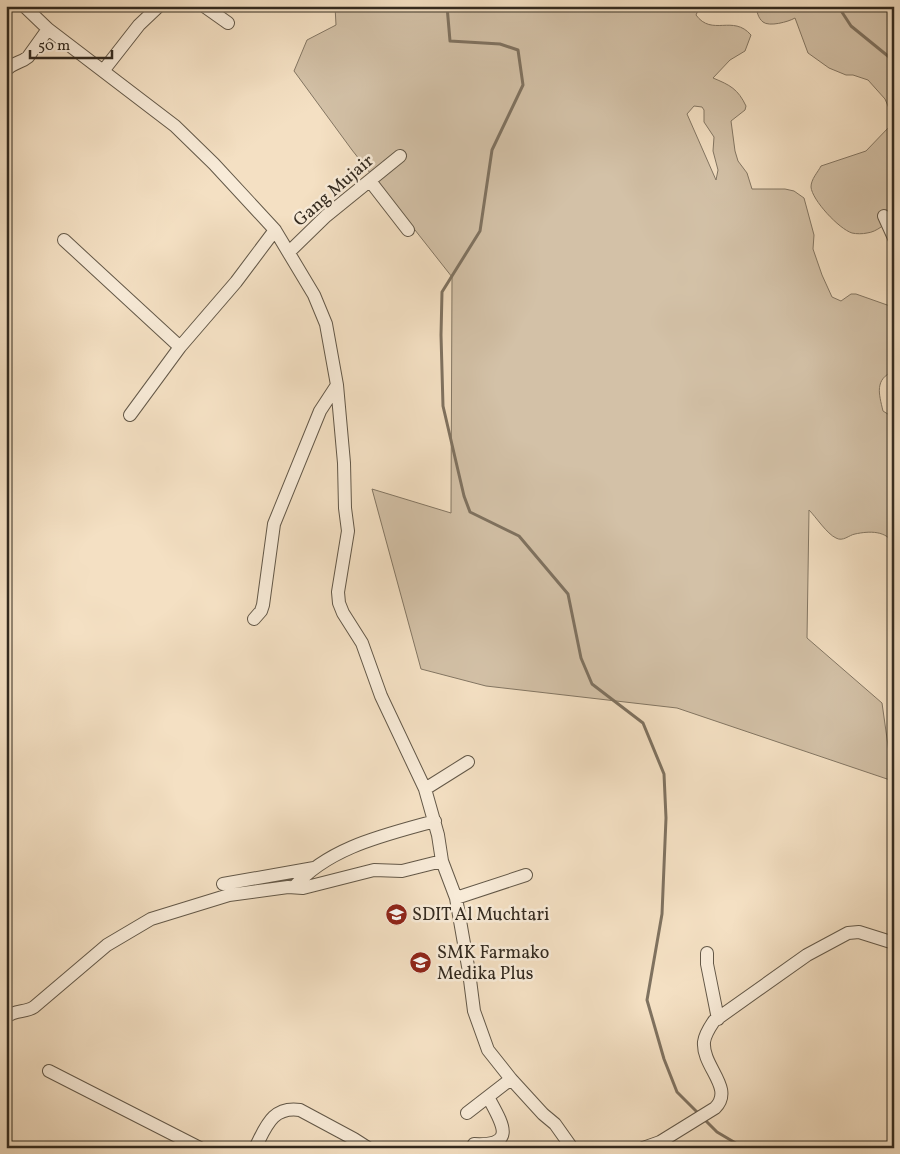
<svg xmlns="http://www.w3.org/2000/svg" width="900" height="1154" font-family="Vollkorn,serif">
<style>
.green{fill:#d3c1a7;stroke:#837663;fill-rule:evenodd}
.lines{fill:none;stroke-linecap:round;stroke-linejoin:round}
.stream{stroke:#7f7260;stroke-width:3}
.minor-casing{stroke:#635848;stroke-width:14}
.minor{stroke:#f8ebd8;stroke-width:12}
.labels{text-anchor:middle;stroke-width:5;stroke-linejoin:round;paint-order:stroke}
.street-label{font-size:18px;fill:#332a1f;stroke:#f8ebd8}
.poi-label{font-size:18px;fill:#332a1f;stroke:#f8ebd8;text-anchor:start}
</style>
<rect width="100%" height="100%" fill="#f4e0c3"/>
<filter id="stains"><feTurbulence type="fractalNoise" baseFrequency=".004" numOctaves="4"/><feColorMatrix values="0 0 0 0 .2 0 0 0 0 .09 0 0 0 0 .02 0 0 0 .5 -.17"/></filter>
<radialGradient id="worn" r=".72"><stop offset=".6" stop-color="#630" stop-opacity="0"/><stop offset="1" stop-color="#630" stop-opacity=".3"/></radialGradient>
<path class="green" d="M335,6H700L696,15C712,37 733,14 751,35L745,51L730,60L713,78C730,85 738,89 746,106L745,110L731,121L735,151L738,161L747,173L752,189H785L794,191L804,198L814,235L813,249L822,275L832,297L841,301L851,294H856L890,306L894,309V371C874,379 879,394 883,411L894,418V545C887,530 869,531 855,534C849,535 843,542 836,538C827,534 816,517 809,510L807,638L882,703L893,781L677,708L486,686L421,669L372,489L451,513L452,277L352,150L294,71L307,40L336,25ZM694,106L702,107L704,110V122L714,137L713,151L718,170L716,180L687,114Z
M756,6H887L894,19V217C886,223 877,232 867,233C863,234 856,234 852,233C839,229 812,200 811,187C811,179 818,172 821,166L866,151L889,127L891,113L885,99L868,80L853,75H846L829,68L808,53L795,18C788,22 769,27 763,22C758,18 757,12 756,6Z"/>
<g class="lines">
<path class="stream" d="M447,6L450,41L500,44L518,50L523,85L492,150L480,231L442,292L441,335L443,406L464,496L470,512L519,536L568,594L581,658L592,684L643,723L664,774L666,818L662,914L647,1000L664,1059L677,1092L698,1113
M838,6L851,26L894,61
M704,1119L717,1132L744,1148"/>
<defs>
<path id="minor" d="M24,6L48,29L175,126L214,164L275,230L314,295L326,324L337,385L344,463L345,508L348,531L338,592L339,603L343,613L362,643L381,696L425,789L438,835L442,861L456,898L469,972L474,1011L488,1050L511,1079L543,1114L555,1124L572,1148
M204,6L228,23
M6,70C14,62 21,63 28,57L48,29
M103,71L139,25L159,6
M370,181L408,230
M884,216L894,238
M64,240L180,347
M289,252L326,216L400,156
M130,415L180,347L236,282L275,230
M254,619L261,611L263,605L274,524L320,411L337,385
M425,789L468,762
M223,884L314,868
M294,887C329,847 385,835 435,821
M456,898L526,875
M707,953V964L718,1019
M6,1017C16,1009 25,1013 34,1007L107,945L151,919L229,895L288,887L303,888L374,870L402,871L442,861
M49,1071L200,1148
M467,1113L511,1079
M474,1144C518,1146 502,1123 488,1097
M255,1148C266,1127 272,1106 300,1110L354,1139L368,1148
M643,1148L660,1142L715,1108C735,1088 702,1067 704,1042C705,1034 710,1027 714,1021L807,955L848,933L859,932L894,943"/>
</defs>
<use href="#minor" class="minor-casing"/>
<use href="#minor" class="minor"/>
</g>
<defs>
<symbol id="school-disc" viewBox="-11 -11 22 22"><circle r="9.5" fill="#8f2418" stroke="#f8ebd8"/><path d="M0-5L7-2L0 1L-7-2ZM-4 1L0 2.5L4 1V4Q0 6-4 4Z" fill="#fff"/></symbol>
</defs>
<g fill-rule="evenodd">
<use href="#school-disc" x="384" y="902" width="25" height="25"/>
<use href="#school-disc" x="408" y="950" width="25" height="25"/>
</g>
<g class="labels">
<g class="street-label">
<text transform="translate(333 190) rotate(-41)" y="6">Gang Mujair</text>
</g>
<g class="poi-label">
<text x="412" y="920">SDIT Al Muchtari</text>
<text x="437" y="958">SMK Farmako<tspan x="437" dy="21">Medika Plus</tspan></text>
</g>
</g>
<rect width="900" height="1154" fill="none" stroke="#f4e0c3" stroke-width="25"/>
<rect x="8" y="8" width="885" height="1139" fill="none" stroke="#332a1f" stroke-width="2.5"/>
<rect x="12" y="12" width="875" height="1129" fill="none" stroke="#332a1f"/>
<path d="M30 50v8h82v-8" fill="none" stroke="#332a1f" stroke-width="2.5"/>
<text x="38" y="50" font-size="15" fill="#332a1f" stroke="#f8ebd8" stroke-width="4" paint-order="stroke">50 m</text>
<rect width="100%" height="100%" filter="url(#stains)"/>
<rect width="100%" height="100%" fill="url(#worn)"/>
</svg>
